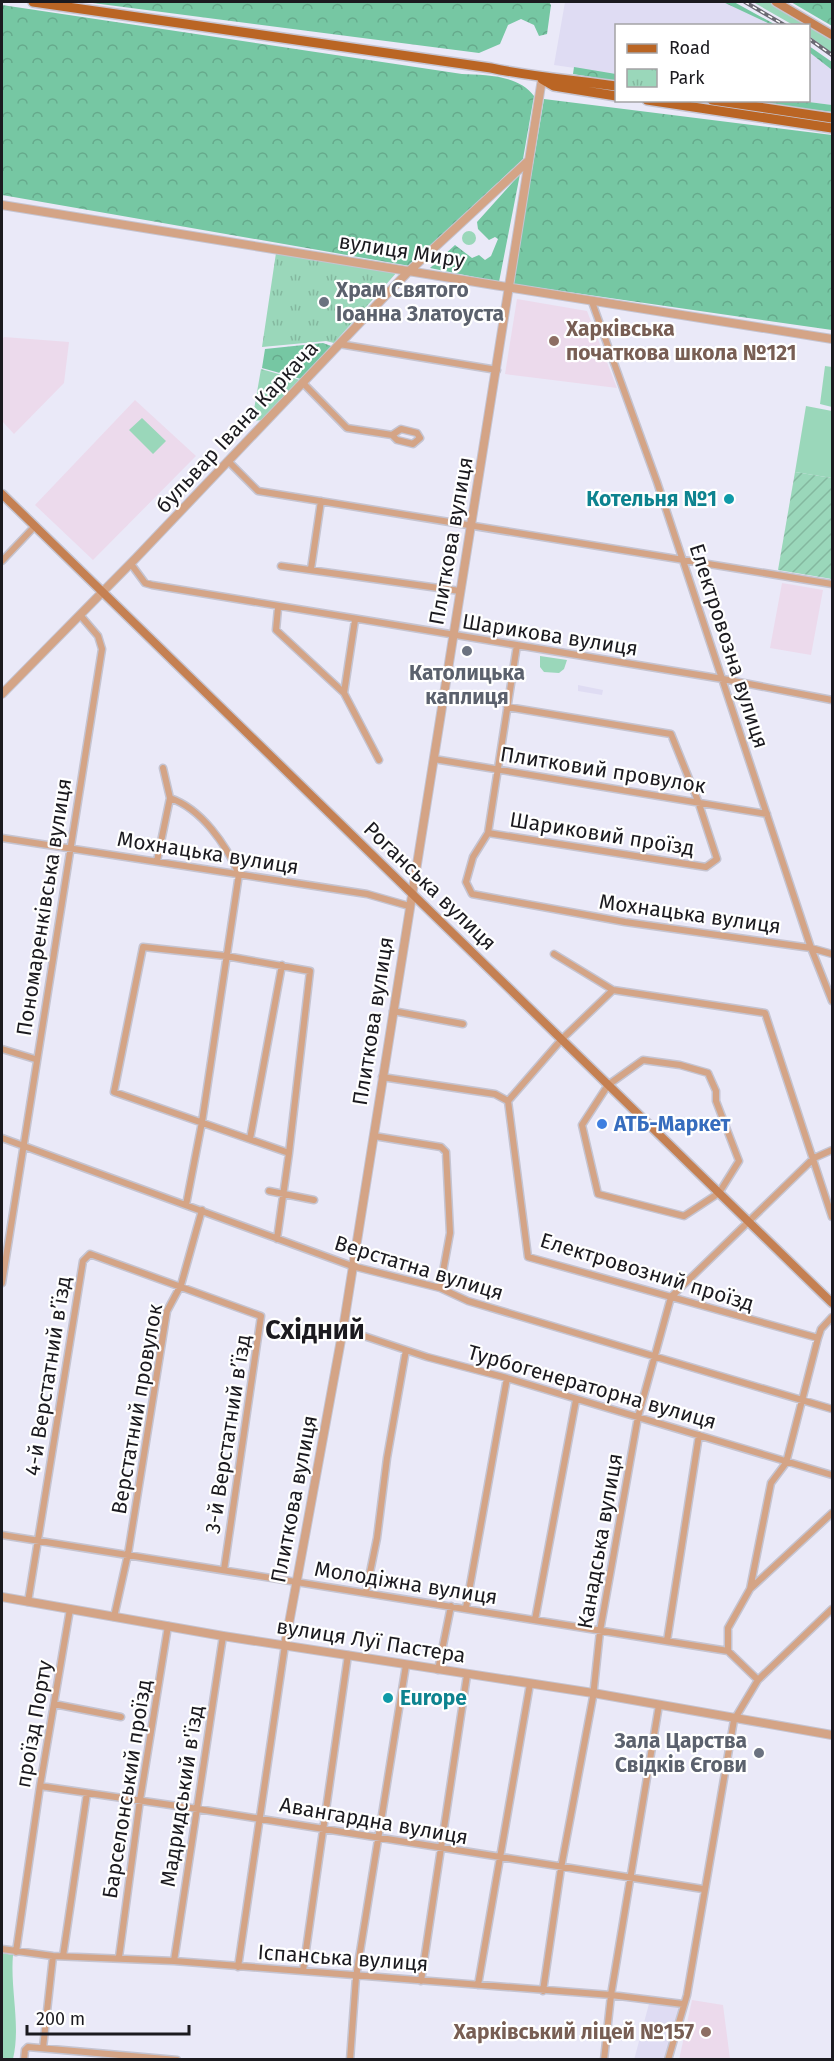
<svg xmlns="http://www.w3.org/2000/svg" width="834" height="2061" font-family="'Fira Sans',sans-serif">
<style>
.built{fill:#dfdcf3}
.education{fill:#ecdaec}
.grass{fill:#9ad7ba}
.forest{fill:url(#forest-crowns)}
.park{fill:url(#park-tufts)}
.garden{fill:url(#garden-furrows)}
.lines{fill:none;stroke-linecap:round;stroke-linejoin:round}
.minor-casing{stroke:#c5c4d1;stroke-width:9}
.tertiary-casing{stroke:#c5c4d1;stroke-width:10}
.secondary-casing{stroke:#c5c4d1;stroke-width:11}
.primary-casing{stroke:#c5c4d1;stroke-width:12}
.minor{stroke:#d4a486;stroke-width:6}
.tertiary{stroke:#d4a486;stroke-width:8}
.secondary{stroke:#c58052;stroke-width:8}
.primary{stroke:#ba6524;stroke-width:9}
.rail-casing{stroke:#6b6a73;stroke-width:4}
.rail{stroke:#fff;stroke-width:1.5;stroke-dasharray:4.5;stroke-linecap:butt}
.worship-dot{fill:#6b7280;stroke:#fff;stroke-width:2}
.education-dot{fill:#8d6e63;stroke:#fff;stroke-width:2}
.culture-dot{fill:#0f9aa8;stroke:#fff;stroke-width:2}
.shop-dot{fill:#3f7fe0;stroke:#fff;stroke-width:2}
.labels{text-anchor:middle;stroke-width:4.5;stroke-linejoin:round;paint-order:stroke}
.street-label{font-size:21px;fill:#1b1a1f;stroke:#fff}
.worship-label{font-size:21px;font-weight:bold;fill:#5b616d;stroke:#fff;text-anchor:start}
.education-label{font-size:21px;font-weight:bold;fill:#785e54;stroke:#fff;text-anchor:start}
.culture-label{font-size:21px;font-weight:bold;fill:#0d838f;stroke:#fff;text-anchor:end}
.shop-label{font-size:21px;font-weight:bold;fill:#366cbe;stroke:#fff;text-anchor:start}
.district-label{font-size:27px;font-weight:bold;fill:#1b1a1f;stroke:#fff}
</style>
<defs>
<pattern id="forest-crowns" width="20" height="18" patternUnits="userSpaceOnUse" patternTransform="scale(1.5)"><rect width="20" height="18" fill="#76c7a3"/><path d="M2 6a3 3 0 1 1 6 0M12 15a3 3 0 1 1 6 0" fill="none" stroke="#66aa8c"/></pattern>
<pattern id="park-tufts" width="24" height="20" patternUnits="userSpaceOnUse" patternTransform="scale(1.5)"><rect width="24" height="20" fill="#9ad7ba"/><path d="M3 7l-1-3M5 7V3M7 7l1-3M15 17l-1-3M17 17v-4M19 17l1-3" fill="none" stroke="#84b89f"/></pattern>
<pattern id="garden-furrows" width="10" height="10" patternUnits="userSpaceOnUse" patternTransform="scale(1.5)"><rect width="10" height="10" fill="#9ad7ba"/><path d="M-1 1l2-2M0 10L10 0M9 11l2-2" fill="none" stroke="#84b89f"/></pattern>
</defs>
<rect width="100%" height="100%" fill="#eae9f8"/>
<path class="built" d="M565,2H727L773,25L616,26V74L554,65Z
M809,50L832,70V105L801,101L808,100Z
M578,685L603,690L602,695L578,691Z
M650,2000L683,2004L668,2059L634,2060Z"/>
<path class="education" d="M517,299L587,311L617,388L505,374Z
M4,337L69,342L64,383L14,434L2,421V340Z
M135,400L196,456L93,560L35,505Z
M782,583L823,590L811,655L770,648Z
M692,2000L723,2005L730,2059L679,2060Z"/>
<path class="grass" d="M753,2H775L832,36V53L809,36L808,26L793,25Z
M462 238a7 7 0 1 1 14 0a7 7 0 1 1-14 0Z
M825,366L832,367V407L820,404Z
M806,406L832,411V478L795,472Z
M142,418L166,441L153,454L129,430Z
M540,656L567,660L564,669L559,673L544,672L540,667Z
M2,1953L13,1955C10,1989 21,2025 13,2059H2Z"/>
<path class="forest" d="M85,2H549L551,5L547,34L539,36L534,25L521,19L508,25L500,44L479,53Z
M723,2H734L776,25H772Z
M791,2H832V26Z
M2,5L462,74C486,75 519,75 534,96L523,159L410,266L2,195Z
M809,46L832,62V70L809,52Z
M574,67L616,74V81L573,74Z
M544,99L832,135V330L513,284Z
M745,101H801L832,105V112Z
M520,174L499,282L430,268L455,245L472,258L479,255L485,260L491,256L498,239L495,237L489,240L478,229L477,222Z
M323,343L334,347L301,379L262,368L265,349Z"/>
<path class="park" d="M276,253L398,271L334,343L326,341L262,347Z
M261,369L300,380L264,420L252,421Z"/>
<path class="garden" d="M795,472L832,478V579L778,570Z"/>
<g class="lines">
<defs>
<path id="minor" d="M592,302L657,482L811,948L832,1001
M339,344L497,370
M303,383L347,428L392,435L397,440L413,444L420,438L417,433L401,429L392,435
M228,461L258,491L832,584
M2,561L35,526
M131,564L145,583L152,585L723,679L832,700
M281,566L460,591
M311,569L321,501
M278,608L276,630L344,693L379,760
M344,693L355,620
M507,707L671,734L698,801L717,859L706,867L488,833L517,645
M434,759L767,814
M163,768L170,798C202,809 226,845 239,874L202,1122L186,1205
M488,833L473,857L466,882L472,894L625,922L811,948L832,954
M2,838L367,894L409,906
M157,861L170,798
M143,947L226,956L310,971L289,1153L114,1092Z
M554,954L613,990
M393,1011L463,1024
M2,1049L35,1059
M643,1060L680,1065L708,1073L716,1091V1101L739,1161L719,1193L684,1216L598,1194L582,1125L608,1085Z
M382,1077L495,1094L508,1101
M374,1136L441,1147L446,1152L450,1233L440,1288
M2,1138L352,1266L440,1288L468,1301L832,1409
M250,1139L282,965
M269,1191L314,1200
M277,1239L289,1153
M2,1283L102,649L98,636L80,615
M343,1329L427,1357L507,1378L832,1475
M818,1338L528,1257L508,1101L562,1039L613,990L765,1013L832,1217
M2,1535L728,1651L758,1680
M750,1589L832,1513
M366,1592L377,1538L387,1458L406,1350
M28,1602L83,1261L90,1254L261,1316L224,1570
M466,1608L507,1378
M114,1617L128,1554L167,1311L181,1285L202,1210
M535,1620L576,1400
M667,1641L699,1435
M728,1651V1628L750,1589L771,1483L786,1463L818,1338L821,1329L832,1317
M438,1670L451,1606
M54,1704L121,1717
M40,1786L198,1809L703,1889
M2,1949L53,1956L174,1961L611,1995L683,2004
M16,1952L40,1786L70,1609
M63,1956L87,1793
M119,1957L140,1800L168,1626
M174,1961L223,1636
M238,1967L285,1645
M303,1971L348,1655
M421,1981L467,1675
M478,1985L530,1684
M543,1991L561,1868L593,1697L600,1631L638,1417L671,1297L814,1158L832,1150
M43,2048L53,1956
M24,2060L25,2050L28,2047L177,2060
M350,2060L356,1977L406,1665
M604,2060L611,1995L659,1705
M668,2060L687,1995L734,1720L758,1680L832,1609"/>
<path id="tertiary" d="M2,205C279,249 555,296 832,339
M2,694L136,558L407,273L527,162
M2,1597L223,1636L593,1693L832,1735
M285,1645L343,1329L542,79"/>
<path id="secondary" d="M776,2L832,35
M2,494L832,1303"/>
<path id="primary" d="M33,2L491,68C533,77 574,80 616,86
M542,79L554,86L616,96
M647,100L832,128
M712,100L832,118"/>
</defs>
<use href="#minor" class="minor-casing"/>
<use href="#tertiary" class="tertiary-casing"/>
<use href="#secondary" class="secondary-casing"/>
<use href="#primary" class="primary-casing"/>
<use href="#minor" class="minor"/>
<use href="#tertiary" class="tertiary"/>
<use href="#secondary" class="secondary"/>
<use href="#primary" class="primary"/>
<defs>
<path id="rail" d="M745,2L786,26
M808,38L832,55"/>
</defs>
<use href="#rail" class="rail-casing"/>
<use href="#rail" class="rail"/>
</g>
<g class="worship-dot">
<circle cx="324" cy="302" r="6"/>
<circle cx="467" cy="651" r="6"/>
<circle cx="759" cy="1753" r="6"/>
</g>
<g class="education-dot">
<circle cx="554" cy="341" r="6"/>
<circle cx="706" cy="2032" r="6"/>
</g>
<g class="culture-dot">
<circle cx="729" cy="499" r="6"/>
<circle cx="388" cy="1698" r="6"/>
</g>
<circle class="shop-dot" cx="602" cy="1124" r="6"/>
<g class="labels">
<g class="street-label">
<text transform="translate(402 251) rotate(9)" y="7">вулиця Миру</text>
<text transform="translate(237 427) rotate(-47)" y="7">бульвар Івана Каркача</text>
<text transform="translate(451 541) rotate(-80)" y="7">Плиткова вулиця</text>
<text transform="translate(550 635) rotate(9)" y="7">Шарикова вулиця</text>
<text transform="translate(729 646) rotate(72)" y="7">Електровозна вулиця</text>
<text transform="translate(603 770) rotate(9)" y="7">Плитковий провулок</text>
<text transform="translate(602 834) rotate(9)" y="7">Шариковий проїзд</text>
<text transform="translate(208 853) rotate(9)" y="7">Мохнацька вулиця</text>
<text transform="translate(430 886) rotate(44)" y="7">Роганська вулиця</text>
<text transform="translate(44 907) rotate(-81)" y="7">Пономаренківська вулиця</text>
<text transform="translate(690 914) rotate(8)" y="7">Мохнацька вулиця</text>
<text transform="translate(373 1021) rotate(-81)" y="7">Плиткова вулиця</text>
<text transform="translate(419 1268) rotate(17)" y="7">Верстатна вулиця</text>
<text transform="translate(647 1272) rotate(17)" y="7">Електровозний проїзд</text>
<text transform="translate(48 1376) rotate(-81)" y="7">4-й Верстатний в’їзд</text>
<text transform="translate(592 1387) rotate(16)" y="7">Турбогенераторна вулиця</text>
<text transform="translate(137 1409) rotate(-80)" y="7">Верстатний провулок</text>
<text transform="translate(228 1434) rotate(-81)" y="7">3-й Верстатний в’їзд</text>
<text transform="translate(294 1499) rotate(-79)" y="7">Плиткова вулиця</text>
<text transform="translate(600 1541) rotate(-80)" y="7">Канадська вулиця</text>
<text transform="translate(406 1583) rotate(9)" y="7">Молодіжна вулиця</text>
<text transform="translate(371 1641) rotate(9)" y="7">вулиця Луї Пастера</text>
<text transform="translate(34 1724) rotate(-80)" y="7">проїзд Порту</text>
<text transform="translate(127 1789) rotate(-81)" y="7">Барселонський проїзд</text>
<text transform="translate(182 1796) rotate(-81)" y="7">Мадридський в'їзд</text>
<text transform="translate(374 1821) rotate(10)" y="7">Авангардна вулиця</text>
<text transform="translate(343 1958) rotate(4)" y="7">Іспанська вулиця</text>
</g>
<g class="worship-label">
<text x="336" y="297">Храм Святого<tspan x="336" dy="24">Іоанна Златоуста</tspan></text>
<text x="467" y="680" text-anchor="middle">Католицька<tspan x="467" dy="24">каплиця</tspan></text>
<text x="747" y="1748" text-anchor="end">Зала Царства<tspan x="747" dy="24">Свідків Єгови</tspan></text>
</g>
<g class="education-label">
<text x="566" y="336">Харківська<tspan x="566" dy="24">початкова школа №121</tspan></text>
<text x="694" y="2039" text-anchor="end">Харківський ліцей №157</text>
</g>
<g class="culture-label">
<text x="717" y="506">Котельня №1</text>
<text x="400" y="1705" text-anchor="start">Europe</text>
</g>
<g class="shop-label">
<text x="614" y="1131">АТБ-Маркет</text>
</g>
<g class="district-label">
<text x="315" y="1339">Східний</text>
</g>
</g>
<rect width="834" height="2061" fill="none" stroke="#1b1a1f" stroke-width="6"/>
<rect x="615" y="24" width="195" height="78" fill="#ffffff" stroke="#a4a3a5" stroke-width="1.5"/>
<rect x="627" y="44" width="30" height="9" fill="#ba6524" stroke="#a4a3a5" stroke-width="1.5"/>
<text x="669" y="54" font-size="18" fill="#1b1a1f">Road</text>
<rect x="627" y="69" width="30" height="18" fill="url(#park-tufts)" stroke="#a4a3a5" stroke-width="1.5"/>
<text x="669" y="84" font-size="18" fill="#1b1a1f">Park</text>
<path d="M27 2025v9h162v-9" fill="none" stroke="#1b1a1f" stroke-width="3"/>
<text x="36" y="2025" font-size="18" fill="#1b1a1f" stroke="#ffffff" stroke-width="4.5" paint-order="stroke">200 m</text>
</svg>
